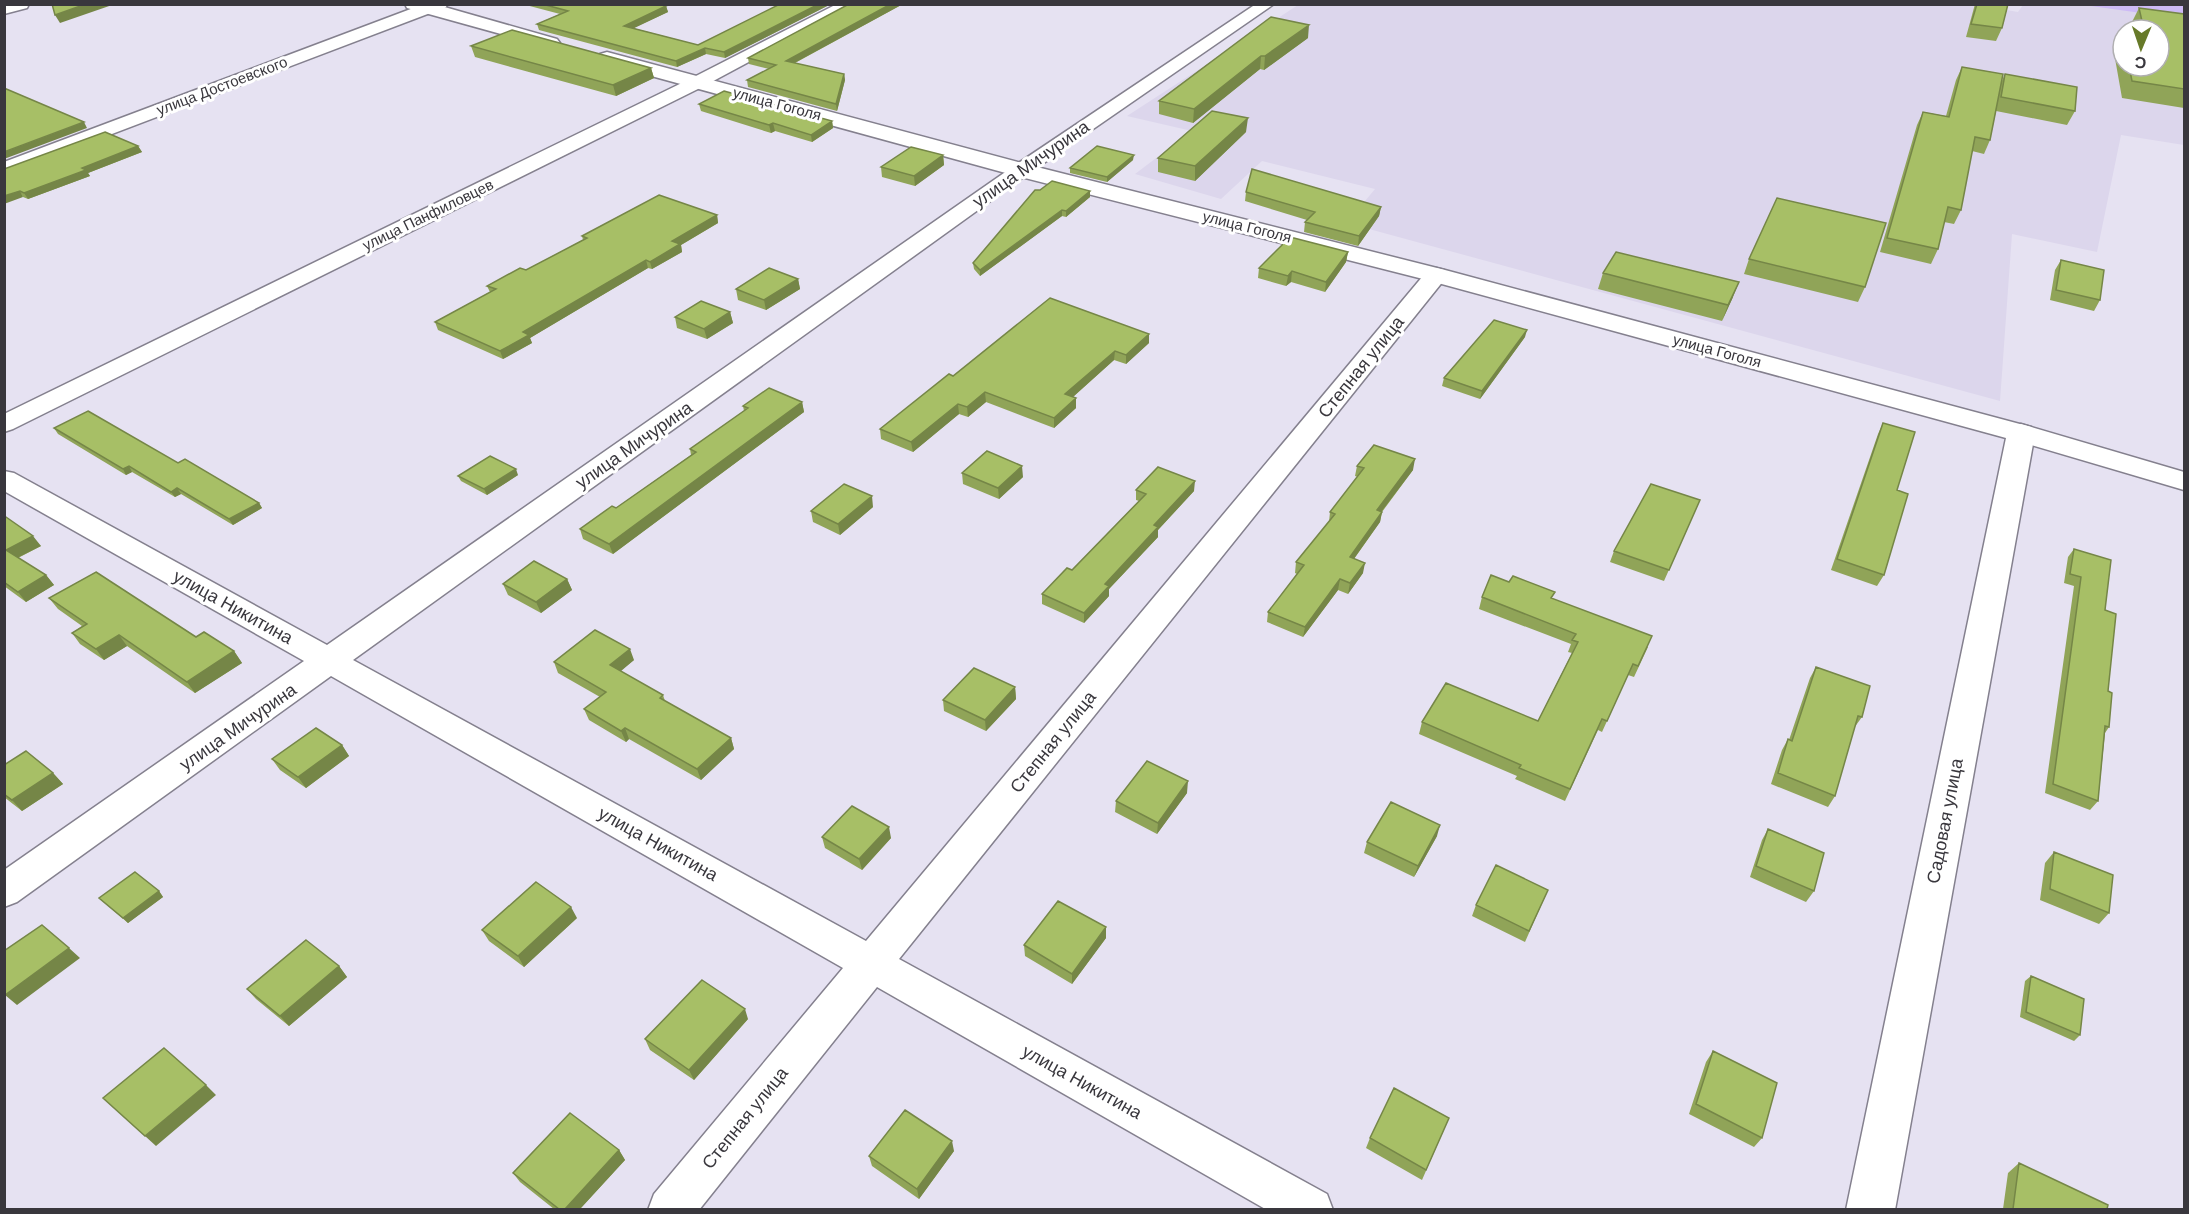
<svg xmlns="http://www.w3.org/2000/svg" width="2189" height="1214" font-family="'DM Sans',sans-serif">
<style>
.built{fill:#dcd6ec;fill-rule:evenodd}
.green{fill:#cdbaf6}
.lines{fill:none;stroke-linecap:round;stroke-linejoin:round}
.street-casing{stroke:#84808e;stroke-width:3}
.secondary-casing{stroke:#84808e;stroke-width:3}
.primary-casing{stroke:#84808e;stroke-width:3}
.street{fill:#fff;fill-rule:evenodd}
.secondary{fill:#fff;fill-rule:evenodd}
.primary{fill:#fff;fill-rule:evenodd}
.wall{fill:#90a458}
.shaded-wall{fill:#758647}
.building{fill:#a7bf66;stroke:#758647;stroke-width:1.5}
.labels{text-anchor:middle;stroke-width:6;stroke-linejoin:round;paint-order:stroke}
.far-street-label{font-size:15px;fill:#39373d;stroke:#fff}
.street-label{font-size:18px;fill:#39373d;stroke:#fff}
</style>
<rect width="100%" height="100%" fill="#e6e2f2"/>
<path class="built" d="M1972,4L2018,12L2023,5L2084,4L2184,19V145L2121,135L2097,252L2012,234L2000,401L1347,223L1375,189L1262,161L1221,199L1135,174L1192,131L1127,116L1298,5ZM2123,30H2159V66H2123Z"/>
<path class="green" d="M2084,5H2184V19Z"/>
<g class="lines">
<defs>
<path id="street" d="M424,4H447L446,7L4,175V162Z
M837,4H857L704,86L13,429L4,432V414L692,78Z
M1256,4H1274L1028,174L353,660L866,941L1428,270L1436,268L1444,270L1447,275L1444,280L899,959L1327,1194L1333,1210H1267L877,987L699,1210H648L654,1194L843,968L331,676L17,902L4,907V870L304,661L4,491V471L14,473L327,645L1014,166Z"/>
<path id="secondary" d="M4,4H29L27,8L4,14Z
M2021,424L2184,472V490L2011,439L2007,433L2011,427Z"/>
<path id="primary" d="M405,4H434L557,39L560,43L557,47L551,48L407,8Z
M607,52L1029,165L1445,270L2031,427L2035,433L1895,1210H1846L2006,438L1427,280L1013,175L600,62L598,58L600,54Z"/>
</defs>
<use href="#street" class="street-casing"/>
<use href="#secondary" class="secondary-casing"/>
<use href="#primary" class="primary-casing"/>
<use href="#street" class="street"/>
<use href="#secondary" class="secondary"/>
<use href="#primary" class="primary"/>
</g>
<path class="wall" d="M522,4H658L666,6L668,12L633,28L698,45L780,4H831L725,58L706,54L677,67L539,30L537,24L560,14Z
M849,4H903L795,63L844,74L845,80L837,111L748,87L747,80L769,69L749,64L748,58Z
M1975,4H2008L2002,28L1996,41L1966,37Z
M2139,8L2184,14V108L2122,98L2113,47L2122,30L2123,31V66H2159V30H2132L2131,24Z
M1308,38L1264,70L1260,69L1193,123L1159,114V101L1209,63Z
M471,46L651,68L654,78L616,96L475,57Z
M1962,67L2001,83L2005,74L2075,111L2067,125L1996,111L1990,140L1984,154L1972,151L1961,210L1954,224L1944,222L1938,249L1931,264L1880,252L1917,125L1923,112L1946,116L1956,80Z
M699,104L832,121L833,128L812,142L775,131L771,133L701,111Z
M1246,132L1195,181L1158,172V158Z
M138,146L142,152L88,173L90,176L28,199L23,197L4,169Z
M943,155L944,165L915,186L882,177L881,167Z
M1133,160L1107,182L1070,173V168Z
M1090,191V197L1066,217L1062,216L980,276L974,269L973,263Z
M1246,192L1381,207L1379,216L1358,246L1304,232L1305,222L1307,220L1245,201Z
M717,215L718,223L681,245L682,252L652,269L648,268L530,338L532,343L503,359L438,330L435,322L490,292L487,286L526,270L583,240L582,236Z
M1348,252L1346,262L1325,292L1291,282L1286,286L1258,278L1259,268Z
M1749,259L1865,287L1858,302L1744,274Z
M2061,260L2100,300L2094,311L2050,300L2055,270Z
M1603,273L1733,297L1722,321L1598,289Z
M798,279L800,289L766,310L738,300L736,289Z
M730,312L733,323L707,339L677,328L675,317Z
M1525,337L1480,399L1442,386L1444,378Z
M1149,343L1126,364L1114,360L1073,397L1076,408L1054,428L986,402L968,417L959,414L913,452L881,439L880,429L953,376Z
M802,402L804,412L613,554L583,539L580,529L616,508L691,455L690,449L744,411L743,406Z
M1883,423L1897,490L1884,575L1877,586L1831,570L1878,434Z
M54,428L178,463L259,503L262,508L233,525L181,494L175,497L132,472L126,475L58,434Z
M1357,466L1413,470L1382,512L1380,522L1354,559L1363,573L1348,594L1338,590L1303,637L1267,622L1268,612L1297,574L1295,573L1296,562L1329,522L1330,512L1358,477L1355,476Z
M962,473L1023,477L999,499L963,484Z
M518,475L487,495L461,481L458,476Z
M1136,490L1194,491L1158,530V537L1109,589V596L1084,623L1042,604V594L1072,570L1139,501L1136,500Z
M1700,500L1664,581L1610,562L1614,551Z
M873,507L840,535L813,522L811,511Z
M4,518L41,546L18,558L46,575L54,585L26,602L4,586Z
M2074,549L2105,610L2109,727L2105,733L2098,801L2090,810L2045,793L2074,586L2064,583L2068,557Z
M567,579L572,590L541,613L508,595L503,584Z
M1482,597L1552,599L1648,647L1634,677L1628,675L1602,732L1598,730L1565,801L1515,779L1517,776L1419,734L1422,722L1538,721L1572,653L1568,652L1571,644L1479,609Z
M49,598L196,637L234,651L242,663L195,693L127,646L104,660L80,644L72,633L82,626L58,609Z
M634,660L620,671L663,695L665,701L731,738L734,749L701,780L629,739L626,742L589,720L584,709L600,697L558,673L554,662Z
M1816,667L1862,717L1854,728L1835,796L1828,807L1771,784L1782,750L1788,739L1789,740L1810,678Z
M1015,687L1016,699L986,731L944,711L943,700Z
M342,745L349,756L306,788L280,770L272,759Z
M4,765L53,773L63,784L22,811L4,797Z
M1187,793L1157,834L1115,812L1116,801Z
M1768,829L1814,891L1806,902L1750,877L1762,840Z
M1437,836L1414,877L1364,853L1367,842Z
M822,837L891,838L862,870L825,848Z
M2054,852L2109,913L2099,924L2040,900L2045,863Z
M1548,890L1525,942L1472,916L1476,905Z
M159,891L163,897L128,923L99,898Z
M577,918L524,967L489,941L482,930Z
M1106,938L1072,984L1025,956L1024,945Z
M339,966L347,977L289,1026L256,999L247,989Z
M2031,976L2080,1035L2074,1041L2020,1017L2025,981Z
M748,1019L694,1080L650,1050L645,1039Z
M1713,1051L1762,1138L1754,1147L1689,1114L1706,1062Z
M1449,1118L1422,1180L1366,1148L1370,1138Z
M619,1150L625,1160L580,1209H554L520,1182L513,1173Z
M954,1151L919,1199L872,1166L869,1156Z
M2019,1163L2107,1209H2003L2008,1173Z"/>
<path class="shaded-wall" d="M86,4H115L60,23L55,15Z
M819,4H831L725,58L724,52Z
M891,4H903L787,67L786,61Z
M666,6L668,12L626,32L624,26Z
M1309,25L1308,38L1264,70L1265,56Z
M705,48L706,54L677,67L676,61Z
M1261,56L1260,69L1193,123L1194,109Z
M651,68L654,78L616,96L613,85Z
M844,74L845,80L837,111L836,104Z
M1248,118L1246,132L1195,181V166Z
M832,121L833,128L812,142L811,135Z
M84,122L87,128L4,159V152Z
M773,123L775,131L771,133L769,125Z
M138,146L142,152L88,173L90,176L28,199L24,193L82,168Z
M943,155L944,165L915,186L914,176Z
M1134,155L1133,160L1107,182V177Z
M20,191L23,197L4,204V196Z
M1090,191V197L1066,217V211Z
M1381,207L1379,216L1358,246L1359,236Z
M1062,210V216L980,276V270Z
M717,215L718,223L681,245L682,252L652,269L650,262L672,241Z
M1348,252L1346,262L1325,292L1326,282Z
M646,260L648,268L530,338L532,343L503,359L500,351L523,332Z
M1292,271L1291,282L1286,286L1288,276Z
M798,279L800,289L766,310L764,300Z
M1739,282L1733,297L1722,321L1728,305Z
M730,312L733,323L707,339L704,329Z
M1527,330L1525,337L1480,399L1482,391Z
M1149,334V343L1126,364V355Z
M1115,351L1114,360L1065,404V394Z
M985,392L986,402L968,417L967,407Z
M1076,398V408L1054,428V418Z
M802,402L804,412L613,554L609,544Z
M958,404L959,414L913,452L911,442Z
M1415,459L1413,470L1375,520L1377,510Z
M129,466L132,472L126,475L123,469Z
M1022,466L1023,477L999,499L998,488Z
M516,469L518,475L487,495L484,489Z
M1195,481L1194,491L1158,530V537L1109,589V596L1084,623V613L1105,584L1154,525Z
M177,488L181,494L175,497L171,492Z
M872,496L873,507L840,535L838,524Z
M259,503L262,508L233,525L229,519Z
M1382,512L1380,522L1348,567L1350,557Z
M33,536L41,546L13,560L6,550Z
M1365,563L1363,573L1348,594L1350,583Z
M46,575L54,585L26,602L18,592Z
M567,579L572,590L541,613L536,602Z
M1340,579L1338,590L1303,637L1305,627Z
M119,635L127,646L104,660L96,649Z
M630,649L634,660L614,677L610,665Z
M234,651L242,663L195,693L187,682Z
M1015,687L1016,699L986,731L985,720Z
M625,728L629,739L626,742L621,731Z
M731,738L734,749L701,780L697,769Z
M342,745L349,756L306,788L298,777Z
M53,773L63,784L22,811L12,800Z
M1188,781L1187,793L1157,834L1158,823Z
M1440,825L1437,836L1414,877L1418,866Z
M889,827L891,838L862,870L859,859Z
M159,891L163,897L128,923L123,918Z
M571,907L577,918L524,967L518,956Z
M1106,927V938L1072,984V974Z
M69,948L80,958L17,1005L5,995Z
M339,966L347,977L289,1026L280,1016Z
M745,1009L748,1019L694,1080L689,1070Z
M206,1085L216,1095L156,1146L145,1136Z
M952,1141L954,1151L919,1199L917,1189Z
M619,1150L625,1160L580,1209H565Z"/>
<path class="building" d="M52,4H86L55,15Z
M542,4H658L666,6L624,26L698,45L780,4H819L724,52L705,48L676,61L537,24L568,11Z
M849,4H891L786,61L844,74L836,104L747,80L776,65L748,58Z
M1977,4H2008L2002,28L1971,24Z
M2139,8L2184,14V89L2132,81L2129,66H2159V30H2144Z
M1271,17L1309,25L1265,56H1261L1194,109L1159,101Z
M512,30L651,68L613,85L471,46Z
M1962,67L2003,74L1990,140L1975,137L1961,210L1948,207L1938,249L1887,238L1923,112L1949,117Z
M2005,74L2077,87L2075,111L2001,97Z
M4,88L84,122L4,152Z
M724,91L832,121L811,135L773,123L769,125L699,104Z
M1212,111L1248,118L1195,166L1158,158Z
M105,132L138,146L82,168L86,170L24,193L20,191L4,196V169Z
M1097,146L1134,155L1107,177L1070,168Z
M911,147L943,155L914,176L881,167Z
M1252,169L1381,207L1359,236L1305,222L1315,212L1246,192Z
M1052,181L1090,191L1066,211L1062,210L980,270L973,263L1035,190H1040Z
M659,195L717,215L672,241L680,244L650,262L646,260L523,332L529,335L500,351L435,322L496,289L487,286L520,268L526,270L587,238L582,236Z
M1777,198L1886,223L1865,287L1749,259Z
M1290,237L1348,252L1326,282L1292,271L1288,276L1259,268Z
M1616,252L1739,282L1728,305L1603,273Z
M2061,260L2104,270L2100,300L2056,290Z
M769,268L798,279L764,300L736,289Z
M1050,298L1149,334L1126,355L1115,351L1065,394L1076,398L1054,418L985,392L967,407L958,404L911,442L880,429L949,374L953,376Z
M701,301L730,312L704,329L675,317Z
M1494,320L1527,330L1482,391L1444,378Z
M769,388L802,402L609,544L580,529L612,506L616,508L696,452L690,449L748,408L743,406Z
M88,411L178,463L185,459L259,503L229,519L177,488L171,492L129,466L123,469L54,428Z
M1883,423L1915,432L1897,490L1908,494L1884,575L1837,559Z
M1374,445L1415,459L1377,510L1382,512L1350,557L1365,563L1350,583L1340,579L1305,627L1268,612L1304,565L1296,562L1335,514L1330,512L1364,468L1357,466Z
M987,451L1022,466L998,488L962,473Z
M490,456L516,469L484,489L458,476Z
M1158,467L1195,481L1154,525L1158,527L1105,584L1109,586L1084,613L1042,594L1067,568L1072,570L1146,494L1136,490Z
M844,484L872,496L838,524L811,511Z
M1651,484L1700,500L1669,570L1614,551Z
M6,517L33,536L6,550L46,575L18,592L4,582V518Z
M2074,549L2111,560L2105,610L2116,614L2108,691L2112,693L2109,727L2105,726L2098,801L2053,784L2081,577L2070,574Z
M534,561L567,579L536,602L503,584Z
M96,572L196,637L204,632L234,651L187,682L119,635L96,649L72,633L87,624L49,598Z
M1491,575L1509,582L1513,576L1555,592L1551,598L1652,636L1638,666L1633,664L1607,721L1602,719L1570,789L1519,768L1521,765L1422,722L1446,683L1538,721L1578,642L1572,640L1576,634L1482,597Z
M595,630L630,649L610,665L663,695L660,698L731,738L697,769L625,728L621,731L584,709L606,692L554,662Z
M1816,667L1870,686L1862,717L1858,716L1835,796L1778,773L1788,739L1792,741Z
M974,668L1015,687L985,720L943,700Z
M316,728L342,745L298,777L272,759Z
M26,751L53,773L12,800L4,794V765Z
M1147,761L1188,781L1158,823L1116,801Z
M1391,802L1440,825L1418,866L1367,842Z
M852,806L889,827L859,859L822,837Z
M1768,829L1824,853L1814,891L1756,866Z
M2054,852L2113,875L2109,913L2050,889Z
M1496,865L1548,890L1529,931L1476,905Z
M135,872L159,891L123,918L99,898Z
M536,882L571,907L518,956L482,930Z
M1058,901L1106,927L1072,974L1024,945Z
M42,925L69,948L5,995L4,951Z
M306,940L339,966L280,1016L247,989Z
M2031,976L2084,999L2080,1035L2026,1012Z
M702,980L745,1009L689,1070L645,1039Z
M164,1048L206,1085L145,1136L103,1098Z
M1713,1051L1777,1083L1762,1138L1696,1104Z
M1394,1088L1449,1118L1426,1170L1370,1138Z
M905,1110L952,1141L917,1189L869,1156Z
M570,1113L619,1150L565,1209H559L513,1173Z
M2019,1163L2108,1205L2107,1209H2013Z"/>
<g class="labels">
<g class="far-street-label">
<text transform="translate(222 86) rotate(-21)" y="5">улица Достоевского</text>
<text transform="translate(777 104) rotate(15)" y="5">улица Гоголя</text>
<text transform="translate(428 215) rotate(-26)" y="5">улица Панфиловцев</text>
<text transform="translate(1247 227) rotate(14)" y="5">улица Гоголя</text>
<text transform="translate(1717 351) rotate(15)" y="5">улица Гоголя</text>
</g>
<g class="street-label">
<text transform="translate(1031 164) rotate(-35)" y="6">улица Мичурина</text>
<text transform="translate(1361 367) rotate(-51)" y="6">Степная улица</text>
<text transform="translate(634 445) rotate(-35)" y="6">улица Мичурина</text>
<text transform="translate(233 607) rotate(29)" y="6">улица Никитина</text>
<text transform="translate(238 727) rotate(-35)" y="6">улица Мичурина</text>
<text transform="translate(1053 742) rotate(-51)" y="6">Степная улица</text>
<text transform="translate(1945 821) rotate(-79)" y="6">Садовая улица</text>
<text transform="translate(658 844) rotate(29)" y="6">улица Никитина</text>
<text transform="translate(1082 1082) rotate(29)" y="6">улица Никитина</text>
<text transform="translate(745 1118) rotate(-51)" y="6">Степная улица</text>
</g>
</g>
<rect width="2189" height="1214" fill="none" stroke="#39373d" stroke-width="12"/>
<g transform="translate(2141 48) rotate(182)"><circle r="28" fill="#ffffff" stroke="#b0afb1" stroke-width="1.5"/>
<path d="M0-4.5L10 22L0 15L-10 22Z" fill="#677a29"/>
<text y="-9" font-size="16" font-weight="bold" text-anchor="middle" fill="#39373d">С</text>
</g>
</svg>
